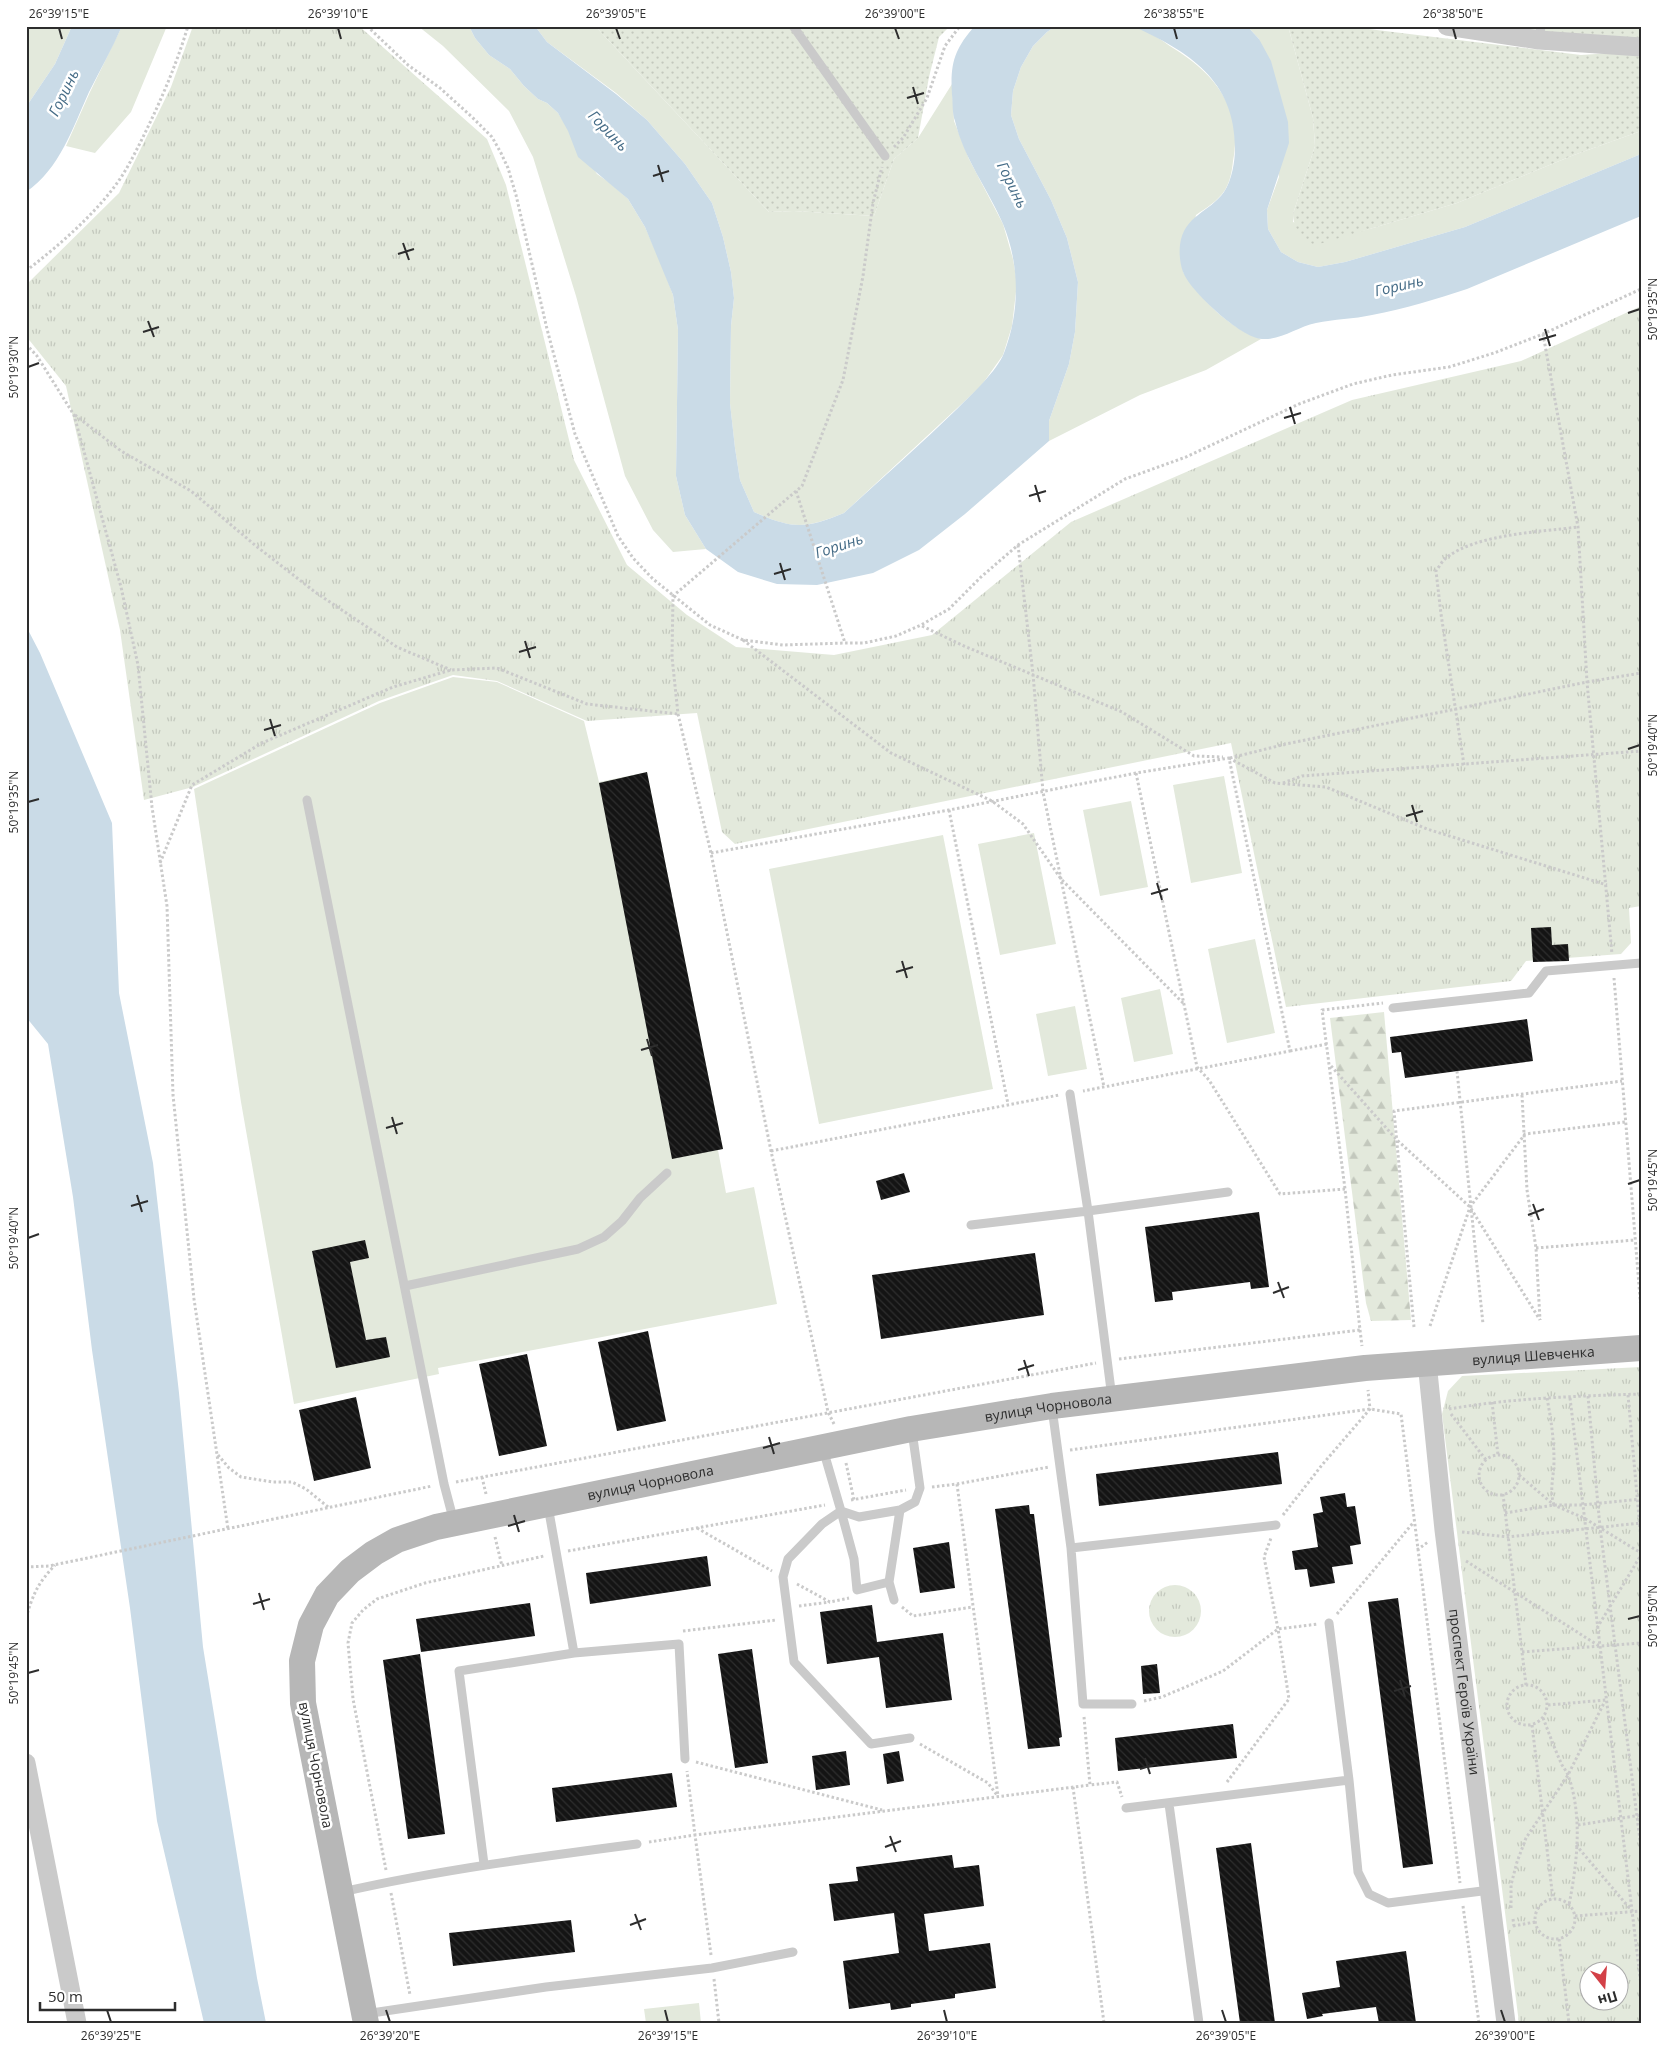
<svg xmlns="http://www.w3.org/2000/svg" width="1667" height="2049" font-family="'Open Sans',sans-serif">
<style>
.grass{fill:#e3e9dc}
.forest{fill:url(#forest-firs)}
.park{fill:url(#park-tufts);fill-rule:evenodd}
.garden{fill:url(#garden-dots)}
.water{fill:#cadbe7}
.building{fill:url(#building-back-hatch)}
.lines{fill:none;stroke-linecap:round;stroke-linejoin:round}
.path{stroke:#cacaca;stroke-width:3;stroke-dasharray:2.5 2.5;stroke-linecap:butt}
.lane{stroke:#cacaca;stroke-width:9}
.street{stroke:#cacaca;stroke-width:19}
.secondary{stroke:#b7b7b7;stroke-width:26}
.ticks{fill:none;stroke:#2d2d2d;stroke-width:2}
.labels{text-anchor:middle;stroke-width:5;stroke-linejoin:round;paint-order:stroke}
.street-label{font-size:14px;fill:#2d2d2d;stroke:#fff}
.water-label{font-size:15px;font-style:italic;fill:#446b86;stroke:#fff}
.neatline{fill:none;stroke:#2d2d2d;stroke-width:2}
.ticks-label{font-size:12px;text-anchor:middle;fill:#2d2d2d}
</style>
<defs>
<pattern id="forest-firs" width="22" height="20" patternUnits="userSpaceOnUse" patternTransform="scale(1.25)"><rect width="22" height="20" fill="#e3e9dc"/><path d="M5 1l3.5 6h-7zM16 11l3.5 6h-7z" fill="#c3c8bd"/></pattern>
<pattern id="park-tufts" width="24" height="20" patternUnits="userSpaceOnUse" patternTransform="scale(1.25)"><rect width="24" height="20" fill="#e3e9dc"/><path d="M3 7l-1-3M5 7V3M7 7l1-3M15 17l-1-3M17 17v-4M19 17l1-3" fill="none" stroke="#c3c8bd"/></pattern>
<pattern id="garden-dots" width="8" height="8" patternUnits="userSpaceOnUse" patternTransform="scale(1.25)"><rect width="8" height="8" fill="#e3e9dc"/><path d="M2 2h.1M6 6h.1" fill="none" stroke="#c3c8bd" stroke-width="1.8" stroke-linecap="round"/></pattern>
<pattern id="building-back-hatch" width="6" height="6" patternUnits="userSpaceOnUse" patternTransform="scale(1.25)"><rect width="6" height="6" fill="#141414"/><path d="M-1 5l2 2M0 0l6 6M5-1l2 2" fill="none" stroke="#2e2e2e"/></pattern>
</defs>
<rect width="100%" height="100%" fill="#fff"/>
<path class="grass" d="M26,26H72L55,64L26,107Z
M122,26H167L131,112L95,153L66,146L90,92Z
M418,26H469L475,38L489,55L510,69L524,86L538,99L547,103L558,113L597,174L610,183L628,199L645,227L661,263L673,295L678,330L676,476L685,515L706,549L673,552L653,530L625,476L576,296L533,157L509,111L443,46Z
M535,26H595L769,212L794,211L874,216L894,159L918,138L952,84L954,121L969,159L1003,224L1013,259L1017,283L1012,326L1003,355L981,386L844,513C804,529 793,529 754,512L740,480L735,448L730,403L731,326L734,298L731,272L723,237L712,203L685,164L647,120L616,93L547,42Z
M1056,26C1074,26 1092,26 1109,26C1117,26 1125,25 1132,26C1147,29 1161,40 1173,48C1215,74 1243,108 1233,161C1232,171 1230,182 1225,190C1218,201 1206,208 1196,215L1183,272C1201,300 1229,328 1261,339L1206,370L1140,395L1049,441V421L1069,364L1075,332L1078,282L1067,238L1051,200L1019,139L1011,115L1013,91L1021,67L1033,46L1047,32Z
M1247,26H1288L1313,118L1315,146L1293,214V222L1338,237L1373,228L1457,203L1574,155L1641,131V154L1465,227L1345,262L1318,267L1298,262L1281,252L1268,229L1267,210L1279,177L1259,39Z
M453,677L497,682L584,721L599,782L647,772L723,1149L718,1150L726,1193L754,1187L777,1304L438,1368L439,1374L294,1404L241,1102L194,789L380,703Z
M1224,776L1242,873L1191,883L1173,785Z
M1131,801L1148,887L1100,896L1083,810Z
M1034,833L1056,944L1000,955L978,844Z
M943,835L993,1089L819,1124L769,869Z
M1255,939L1275,1033L1227,1043L1208,949Z
M1160,989L1173,1054L1134,1062L1121,998Z
M1075,1006L1087,1069L1048,1076L1036,1014Z
M699,2003L701,2023H646L644,2009Z"/>
<path class="forest" d="M1384,1012L1411,1320L1371,1321L1366,1303L1330,1018Z"/>
<path class="park" d="M193,26H359L487,139L506,185L574,460L627,565L687,615L736,647L834,655L932,635L1071,522L1352,400L1521,361L1641,306V906L1629,908L1631,943L1621,954L1526,961L1511,981L1286,1007L1231,743L735,844L722,832L697,713L587,721L497,681L453,675L379,701L193,787L144,800L120,630L66,386L26,336V285L119,193L171,87Z
M1641,1367V1652L1639,1653L1641,1667V2023H1519L1442,1414L1448,1391L1462,1376ZM1590,1972H1620V2002H1590Z
M1149 1611a26 26 0 1 1 52 0a26 26 0 1 1-52 0Z"/>
<path class="garden" d="M595,26H950L939,37L929,77L918,138L894,159L874,216L794,211L769,212Z
M1288,26H1344L1581,55L1627,52L1641,53V131L1574,155L1457,203L1316,245C1302,241 1293,227 1293,214L1315,146L1313,118Z
M1487,26H1641V41Z"/>
<path class="water" d="M72,26H122C112,49 100,70 89,92C73,127 60,169 26,192V107L55,64Z
M469,26H535L547,42L616,94L647,120L685,164L712,203L723,237L731,272L734,298L731,326L730,403L735,448L740,480L754,512C793,529 805,529 844,513C882,478 921,444 958,408C972,394 997,371 1004,353C1020,312 1020,265 1003,224C988,189 964,159 955,121C952,113 953,103 952,95C950,64 954,49 975,26H1056L1047,32L1033,46L1021,67L1013,91L1011,115L1019,139L1051,200L1067,238L1078,282L1075,332L1069,364L1049,421V441L965,514L919,550L873,573L817,585L777,584L738,572L706,549L685,515L676,476L678,330L673,295L645,227L628,199L578,157L568,131L558,113L547,103L538,99L524,86L510,69L489,55L475,38Z
M1133,26H1247L1259,39L1271,61L1288,122L1289,143L1267,210L1268,229L1281,252L1298,262L1318,267L1345,262L1465,227L1641,154V216L1467,289C1436,299 1405,309 1372,315C1354,319 1334,319 1316,323C1297,327 1282,340 1262,339C1241,338 1190,291 1183,272C1180,264 1179,253 1180,245C1184,215 1209,213 1224,192C1232,180 1235,161 1235,148C1235,80 1189,52 1133,26Z
M26,626L40,653L112,823L119,993L153,1163L179,1393L203,1647L257,1978L266,2023H204L157,1821L130,1608L92,1350L73,1197L48,1044L26,1017Z"/>
<path class="building" d="M647,772L723,1149L672,1159L599,783Z
M1551,927L1552,945L1568,944L1569,961L1533,962L1531,928Z
M1527,1019L1533,1061L1405,1078L1401,1052L1392,1053L1390,1037Z
M904,1173L910,1192L881,1200L876,1181Z
M1259,1212L1269,1287L1251,1289L1250,1282L1172,1292L1173,1300L1155,1302L1145,1227Z
M365,1240L369,1258L350,1262L366,1340L386,1337L390,1357L336,1368L312,1251Z
M1035,1253L1044,1315L881,1339L872,1275Z
M648,1331L666,1421L617,1431L598,1342Z
M527,1354L547,1446L499,1456L479,1364Z
M356,1397L371,1468L314,1481L299,1410Z
M1278,1452L1282,1484L1099,1506L1096,1474Z
M1345,1493L1347,1507L1355,1506L1361,1544L1350,1546L1353,1564L1332,1567L1335,1583L1310,1587L1307,1569L1295,1570L1292,1551L1318,1547L1313,1514L1323,1512L1320,1497Z
M1029,1505L1030,1514H1034L1062,1737L1059,1738L1060,1746L1028,1749L995,1509Z
M949,1542L955,1588L920,1593L913,1548Z
M707,1556L711,1586L590,1604L586,1573Z
M1398,1598L1433,1864L1403,1868L1368,1602Z
M530,1603L535,1636L421,1652L416,1619Z
M872,1605L877,1642L943,1633L952,1700L886,1708L879,1657L827,1664L820,1612Z
M752,1649L768,1763L735,1768L718,1654Z
M420,1654L445,1834L408,1839L383,1660Z
M1157,1664L1160,1693L1143,1694L1141,1666Z
M1233,1724L1237,1758L1118,1771L1115,1738Z
M846,1751L850,1785L816,1790L812,1756Z
M899,1751L904,1781L887,1784L883,1754Z
M672,1773L677,1807L556,1822L552,1788Z
M1251,1843L1275,2023H1240L1216,1848Z
M952,1855L954,1868L979,1865L984,1906L924,1914L929,1951L990,1943L996,1988L955,1994V1998L911,2004V2007L891,2010L890,2003L849,2009L843,1961L899,1953L894,1913L834,1921L829,1884L858,1881L856,1867Z
M571,1920L575,1952L453,1966L449,1933Z
M1406,1951L1416,2023H1379L1376,2007L1322,2014L1323,2016L1307,2019L1302,1993L1340,1987L1336,1961Z"/>
<g class="lines">
<path class="path" d="M367,26L408,65L440,88L472,117L492,137L501,153L508,168L516,195L547,329L575,434L618,536L633,558L653,579L710,625L743,640L783,645L845,643H864L896,636L921,625L949,609L981,577L1018,545L1125,479L1186,457L1299,404L1353,384L1392,375L1449,367L1494,353L1543,334L1641,289
M894,147L903,138L927,98L945,46L960,26
M26,271C58,246 90,219 115,186C127,170 136,151 145,133C162,98 177,63 188,26
M1543,334L1578,527L1587,682L1612,954
M26,344L37,356L74,415L121,587L138,665L152,807L167,906L173,1095L194,1299L228,1529
M75,415L121,451L191,491L256,546L315,592L397,647L451,670
M796,491L845,643
M1018,545L1033,674L1043,792L1104,1087
M922,626L964,646L1122,712L1194,756L1223,757
M743,640L891,753L992,801L1023,824L1061,879L1184,1004
M1229,758L1275,783L1326,787L1427,829L1607,885
M1230,758L1286,744L1587,682L1641,673
M1464,765L1441,614L1436,571C1439,567 1442,561 1446,558C1476,534 1540,532 1578,527
M1136,773L1197,1067L1209,1080L1280,1194L1345,1189
M1283,783L1302,776L1641,751
M949,810L1008,1104
M711,853L949,810L1136,773L1229,758L1290,1051L1083,1091
M160,863L192,785L262,743L393,687L451,670L497,668L587,704L678,714
M1614,978L1641,1310
M1290,1051L1327,1044
M1331,1066L1397,1140L1470,1207L1540,1320
M1457,1071L1483,1324
M1522,1095L1527,1190L1536,1248L1540,1320
M771,1151L1059,1095
M1536,1248L1635,1240
M1430,1326L1470,1207L1525,1134L1625,1122
M1414,1327L1394,1111L1622,1081
M1360,1330L1362,1346
M1119,1359L1360,1330L1345,1189L1322,1010L1383,1003
M1628,1395L1641,1540
M1588,1396L1600,1527L1641,1848
M1547,1398C1551,1419 1554,1439 1554,1461C1554,1476 1549,1490 1554,1505
M1570,1398L1641,1985
M1492,1402L1498,1455
M1449,1409C1513,1398 1577,1396 1641,1394
M1451,1414L1486,1460
M834,1424L828,1412L771,1151L711,853L678,714L672,657L673,596L802,486L843,380L863,276L873,203L882,167
M1070,1450L1370,1409L1401,1414L1460,1883
M218,1455L229,1468L241,1477L273,1482H292L306,1489L328,1507
M1479 1475a20 20 0 1 1 40 0a20 20 0 1 1-40 0Z
M846,1463L854,1500
M1519,1475L1554,1505L1584,1518L1641,1553
M482,1477L486,1494
M456,1482L1096,1363
M957,1484L998,1796
M932,1487L957,1484L1049,1467
M1503,1494L1526,1685
M851,1500L906,1490
M1505,1513L1554,1505H1583L1641,1499
M1283,1515L1322,1465L1370,1409L1368,1390
M697,1528L772,1571
M1462,1532L1508,1537L1641,1523
M495,1537L502,1566
M1417,1550L1428,1542
M568,1551L825,1505
M1466,1561L1599,1646
M26,1567L49,1566L432,1486
M797,1584L830,1602L849,1598
M799,1606L830,1602
M902,1607L913,1616L973,1607
M1337,1614L1413,1523
M26,1618C33,1594 38,1583 55,1565
M1597,1628L1641,1555
M683,1631L776,1620
M1522,1652L1641,1643
M1507 1705a20 20 0 1 1 40 0a20 20 0 1 1-40 0Z
M1144,1701L1162,1697L1223,1671L1278,1629L1318,1624
M1548,1705L1606,1700
M1084,1717L1090,1785L1117,1782L1122,1797
M1543,1718C1549,1733 1555,1750 1562,1765C1564,1768 1566,1771 1568,1775C1583,1816 1577,1864 1569,1905
M1532,1725L1553,1899
M920,1744L988,1783L997,1795
M696,1762L882,1810
M1227,1782L1289,1699L1278,1629L1264,1557L1271,1538
M1073,1787L1104,2023
M1578,1825L1641,1815
M649,1842L695,1835L687,1771
M1576,1845L1632,1911
M386,1870L353,1699L348,1643L352,1623L363,1610L377,1599L425,1583L544,1556
M391,1893L410,1995
M1535 1919a20 20 0 1 1 40 0a20 20 0 1 1-40 0Z
M1463,1906L1479,2023
M1511,1908V1885L1517,1862L1526,1838L1568,1775L1605,1701
M1575,1916L1641,1911
M1513,1919L1514,1926
M1513,1926L1535,1922
M1559,1939L1569,2023
M711,1955L695,1835L1090,1785
M714,1979L719,2023
M26,2017L27,2023"/>
<path class="lane" d="M793,26L885,156
M1539,40L1541,26
M307,800L444,1484L454,1522
M1393,1008L1529,993L1546,971L1641,963
M971,1225L1088,1211L1070,1094
M405,1286L578,1249L604,1237L622,1221L640,1198L667,1173
M1112,1398L1088,1211L1228,1192
M1052,1408L1071,1548L1083,1704H1132
M823,1449L841,1511L822,1524L788,1559L783,1577L794,1662L871,1744L910,1738
M548,1506L574,1653
M900,1510L889,1582L857,1590L854,1559L841,1511L859,1517L900,1510L915,1502L920,1488L912,1431
M1071,1548L1276,1525
M889,1582L894,1600
M1329,1623L1349,1780L1358,1872L1369,1894L1388,1903L1490,1890
M1169,1804L1199,2023
M1126,1808L1349,1780
M484,1864L459,1671L574,1653L679,1644L685,1759
M342,1892C439,1870 538,1857 637,1844
M365,2014L546,1987L712,1968L793,1952"/>
<g class="street">
<path d="M1447,26L1539,40L1641,47"/>
<path id="s1" d="M1427,1362L1444,1530L1506,2023"/>
<path d="M26,1763L77,2023"/>
</g>
<path class="secondary" id="s2" d="M366,2023L303,1703L302,1661L311,1625L327,1595L350,1571L374,1553L397,1540L436,1527L911,1429L1052,1406L1365,1368L1641,1348"/>
</g>
<path class="ticks" d="M59,28L62,39M338,28L341,39M616,28L620,39M895,28L899,39M1174,28L1177,39M1453,28L1456,39M913,87L918,104M907,98L924,93M658,165L663,182M653,176L669,171M403,243L409,260M398,254L414,249M1628,313L1640,309M148,321L154,337M1545,329L1550,346M143,332L159,327M1539,340L1556,335M28,367L39,363M1290,407L1295,424M1284,418L1301,413M1035,485L1040,502M1029,496L1046,491M780,563L785,580M774,574L791,569M525,641L530,658M519,652L536,647M270,719L275,736M264,730L281,725M1628,749L1640,745M28,802L39,799M1412,805L1417,822M1406,816L1423,811M1157,883L1162,900M1151,894L1168,889M902,961L907,978M896,972L913,967M647,1039L652,1056M641,1050L658,1045M392,1117L397,1134M386,1128L403,1123M1628,1184L1640,1180M137,1195L142,1212M1533,1204L1539,1220M131,1206L148,1201M1528,1215L1544,1209M28,1238L39,1234M1278,1282L1284,1298M1273,1293L1289,1287M1024,1360L1029,1376M1018,1370L1034,1365M769,1437L774,1454M763,1448L780,1443M514,1515L519,1532M508,1526L525,1521M259,1593L264,1610M253,1604L270,1599M1628,1619L1640,1616M28,1673L39,1670M1400,1680L1405,1697M1394,1691L1411,1686M1145,1758L1150,1774M1140,1769L1156,1764M890,1836L896,1852M885,1847L901,1841M635,1914L641,1930M630,1925L646,1919M107,2010L111,2022M386,2010L390,2022M665,2010L668,2022M944,2010L947,2022M1222,2010L1226,2022M1501,2010L1505,2022"/>
<g class="labels">
<g class="street-label">
<text dy="5" stroke="none"><textPath href="#s2" startOffset="1682">вулиця Шевченка</textPath></text>
<text dy="5" stroke="none"><textPath href="#s2" startOffset="1194">вулиця Чорновола</textPath></text>
<text dy="5" stroke="none"><textPath href="#s2" startOffset="789">вулиця Чорновола</textPath></text>
<text dy="5" stroke="none"><textPath href="#s1" startOffset="332">проспект Героїв України</textPath></text>
<text transform="translate(316 1765) rotate(79)" y="5">вулиця Чорновола</text>
</g>
<g class="water-label">
<text transform="translate(64 93) rotate(-64)" y="5">Горинь</text>
<text transform="translate(608 131) rotate(46)" y="5">Горинь</text>
<text transform="translate(1012 185) rotate(64)" y="5">Горинь</text>
<text transform="translate(1399 286) rotate(-13)" y="5">Горинь</text>
<text transform="translate(839 546) rotate(-18)" y="5">Горинь</text>
</g>
</g>
<rect width="1667" height="2049" fill="none" stroke="#ffffff" stroke-width="55"/>
<g transform="translate(1604 1986) rotate(163)"><circle r="24" fill="#ffffff" stroke="#ababab"/>
<path d="M0-4L9 19L0 12L-9 19Z" fill="#d34047"/>
<text y="-8" font-size="14" font-weight="bold" text-anchor="middle" fill="#2d2d2d">Пн</text>
</g>
<path d="M40 2002v8h135v-8" fill="none" stroke="#2d2d2d" stroke-width="2.5"/>
<text x="48" y="2002" font-size="15" fill="#2d2d2d" stroke="#ffffff" stroke-width="4" paint-order="stroke">50 m</text>
<rect x="28" y="28" width="1612" height="1994" class="neatline"/>
<g class="ticks-label">
<text x="59" y="18">26°39'15"E</text>
<text x="338" y="18">26°39'10"E</text>
<text x="616" y="18">26°39'05"E</text>
<text x="895" y="18">26°39'00"E</text>
<text x="1174" y="18">26°38'55"E</text>
<text x="1453" y="18">26°38'50"E</text>
<text transform="translate(1653 309) rotate(-90)" y="4">50°19'35"N</text>
<text transform="translate(14 367) rotate(-90)" y="4">50°19'30"N</text>
<text transform="translate(1653 745) rotate(-90)" y="4">50°19'40"N</text>
<text transform="translate(14 802) rotate(-90)" y="4">50°19'35"N</text>
<text transform="translate(1653 1180) rotate(-90)" y="4">50°19'45"N</text>
<text transform="translate(14 1238) rotate(-90)" y="4">50°19'40"N</text>
<text transform="translate(1653 1616) rotate(-90)" y="4">50°19'50"N</text>
<text transform="translate(14 1673) rotate(-90)" y="4">50°19'45"N</text>
<text x="111" y="2040">26°39'25"E</text>
<text x="390" y="2040">26°39'20"E</text>
<text x="668" y="2040">26°39'15"E</text>
<text x="947" y="2040">26°39'10"E</text>
<text x="1226" y="2040">26°39'05"E</text>
<text x="1505" y="2040">26°39'00"E</text>
</g>
</svg>
